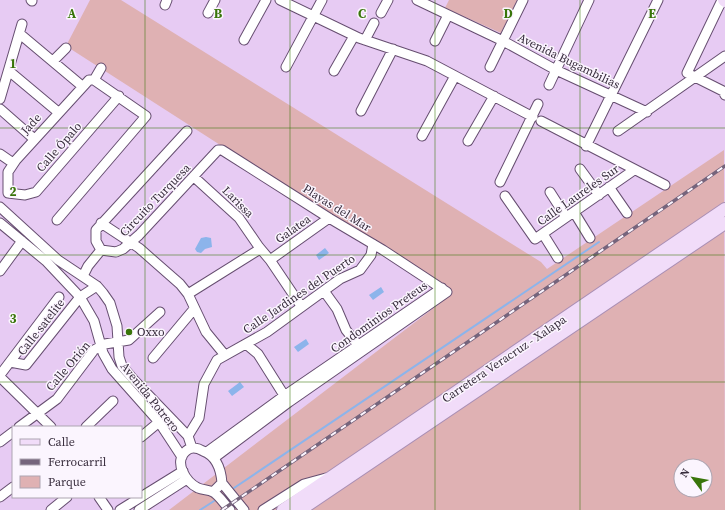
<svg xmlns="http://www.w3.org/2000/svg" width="725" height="510" font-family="'Source Serif 4',serif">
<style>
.green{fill:#dfb1b3;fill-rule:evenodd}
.water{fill:#8cb4eb}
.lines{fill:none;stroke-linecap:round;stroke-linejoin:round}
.stream{stroke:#8cb4eb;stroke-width:2}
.minor-casing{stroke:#664e70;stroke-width:11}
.major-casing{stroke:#aa8fb5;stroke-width:14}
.minor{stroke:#fff;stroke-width:9}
.major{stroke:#f1dcf9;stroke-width:12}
.rail-casing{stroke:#75647c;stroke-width:3.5}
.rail{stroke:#fbf5fe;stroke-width:2;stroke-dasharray:6;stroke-linecap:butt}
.grid{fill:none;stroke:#39750a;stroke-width:1;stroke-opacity:0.55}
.poi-dot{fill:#39750a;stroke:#fbf5fe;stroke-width:1.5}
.labels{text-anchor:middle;stroke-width:3;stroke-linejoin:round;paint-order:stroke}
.street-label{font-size:12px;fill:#382d3d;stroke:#fbf5fe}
.poi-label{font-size:12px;fill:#382d3d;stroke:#fbf5fe;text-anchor:start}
.grid-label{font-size:13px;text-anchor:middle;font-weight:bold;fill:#39750a;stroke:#fbf5fe;stroke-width:3;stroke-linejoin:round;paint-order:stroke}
</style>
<rect width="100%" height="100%" fill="#e7cbf3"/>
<path class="green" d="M90,0H121L541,262L547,269L724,150L725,510H169L452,294L66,46ZM681,466H705V490H681Z
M449,0H517L501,33L445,8Z"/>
<path class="water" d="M206,237L211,238L212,247L205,249L201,253L197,252L195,249L201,238Z
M325,248L329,253L319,260L316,255Z
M381,287L384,292L373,300L369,295Z
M306,339L309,344L298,352L294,347Z
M240,382L244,387L232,396L228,391Z"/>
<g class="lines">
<path class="stream" d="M234,488L599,242
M200,510L214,501"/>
<defs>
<path id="minor" d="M31,0L32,1
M280,0L359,38L427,61L533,117
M417,0L503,41L556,70L647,112
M722,0L687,73L723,91L725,95
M165,5L167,0
M208,13L215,0
M381,13L388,0
M20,34L82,86
M244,40L266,0
M365,40L374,23
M435,41L448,15
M53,61L66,48
M286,67L322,0
M490,67L523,0
M9,71L58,112
M334,71L354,36
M94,80L101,68
M549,85L589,0
M0,99L22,24
M0,109L33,138
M361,111L393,49
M541,121L665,185
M187,131L96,230V241L101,250L116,252L123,249L139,235L218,150H222L329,218L383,250L447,292L289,402L214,458
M618,131L725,56
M422,136L455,76
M468,141L494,96
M586,146L658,0
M0,154L13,163
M580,169L599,195
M194,177L239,218L259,247L270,260L301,306
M500,182L538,104
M609,187L627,213
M550,192L566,217
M8,193V172L16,160L89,80H94L146,116L57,220
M8,193L25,195L36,192L119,96
M505,196L535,239L634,170
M0,207L58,260L97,286L103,293L110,303L117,326L119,357L122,366L134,380L188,436L192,448
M574,212L590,238
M0,223L46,261L80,297L94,321L103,353L112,369L159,422L182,457
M101,223L139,248L180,284L188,294L206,332L224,354
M543,234L558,258
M270,260L329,218
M0,271L22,241
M83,276L88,266L101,250
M324,291L337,309L346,330L362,350
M188,294L260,249
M246,344L258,354L287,400
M153,358L194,309
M10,362L26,365L80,297L97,286
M19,427L57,399L94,350L105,344L129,340L160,312
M51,427L1,378L0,375L59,297
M86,427L113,401
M188,436L199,418L204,384L217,360L267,332L340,279L360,270L371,255L373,244
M141,437L159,422
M0,442L13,432
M207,452L284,396L442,288
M222,483L244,510
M213,492L222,483C221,470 217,456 203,451C198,448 191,446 186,451C173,462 186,482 198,488C203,490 209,490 213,492C219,495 225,505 230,510
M0,497L13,487
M99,497L108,510
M51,510L67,497
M120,510L183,471
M139,510L187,479
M263,510L304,484L326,478"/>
<path id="major" d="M724,0L725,1
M283,510L725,209
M300,510L725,223"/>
</defs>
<use href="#minor" class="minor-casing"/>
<use href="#major" class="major-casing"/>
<use href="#minor" class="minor"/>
<use href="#major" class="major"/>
<defs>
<path id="rail" d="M222,510L725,166"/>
</defs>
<use href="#rail" class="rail-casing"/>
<use href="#rail" class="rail"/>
</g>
<path class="grid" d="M145,0V510M290,0V510M435,0V510M580,0V510M0,128H725M0,255H725M0,382H725"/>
<circle class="poi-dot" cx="129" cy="332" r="4"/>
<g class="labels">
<g class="street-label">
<text transform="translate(569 61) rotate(26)" y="4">Avenida Bugambilias</text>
<text transform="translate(31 124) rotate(-48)" y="4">Jade</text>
<text transform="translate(59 147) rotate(-49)" y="4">Calle Ópalo</text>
<text transform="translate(578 195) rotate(-35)" y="4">Calle Laureles Sur</text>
<text transform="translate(155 200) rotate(-46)" y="4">Circuito Turquesa</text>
<text transform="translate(238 202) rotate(45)" y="4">Larissa</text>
<text transform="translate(337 208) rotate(32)" y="4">Playas del Mar</text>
<text transform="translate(293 229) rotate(-35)" y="4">Galatea</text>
<text transform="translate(299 294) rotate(-34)" y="4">Calle Jardines del Puerto</text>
<text transform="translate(379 317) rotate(-35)" y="4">Condominios Preteus</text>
<text transform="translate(41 327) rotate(-52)" y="4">Calle satelite</text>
<text transform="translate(504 359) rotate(-34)" y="4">Carretera Veracruz - Xalapa</text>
<text transform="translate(68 366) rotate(-50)" y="4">Calle Orión</text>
<text transform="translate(150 397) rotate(51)" y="4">Avenida Potrero</text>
</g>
<g class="poi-label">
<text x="137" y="336">Oxxo</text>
</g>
</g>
<g class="grid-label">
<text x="72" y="18">A</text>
<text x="218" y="18">B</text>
<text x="362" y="18">C</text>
<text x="508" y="18">D</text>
<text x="652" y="18">E</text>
<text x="13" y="68">1</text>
<text x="13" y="196">2</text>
<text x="13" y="323">3</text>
</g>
<rect x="12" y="426" width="130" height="72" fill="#fbf5fe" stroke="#ada5b1"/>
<rect x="20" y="439" width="20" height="6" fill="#f1dcf9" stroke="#ada5b1"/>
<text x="48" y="446" font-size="12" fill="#382d3d">Calle</text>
<rect x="20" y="459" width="20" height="6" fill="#75647c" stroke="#ada5b1"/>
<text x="48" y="466" font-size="12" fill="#382d3d">Ferrocarril</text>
<rect x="20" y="476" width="20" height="12" fill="#dfb1b3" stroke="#ada5b1"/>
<text x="48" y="486" font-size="12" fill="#382d3d">Parque</text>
<g transform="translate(693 478) rotate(302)"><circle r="19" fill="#fbf5fe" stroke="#ada5b1"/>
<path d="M0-3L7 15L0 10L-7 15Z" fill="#39750a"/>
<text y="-6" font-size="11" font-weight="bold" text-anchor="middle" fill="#382d3d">N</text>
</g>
</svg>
